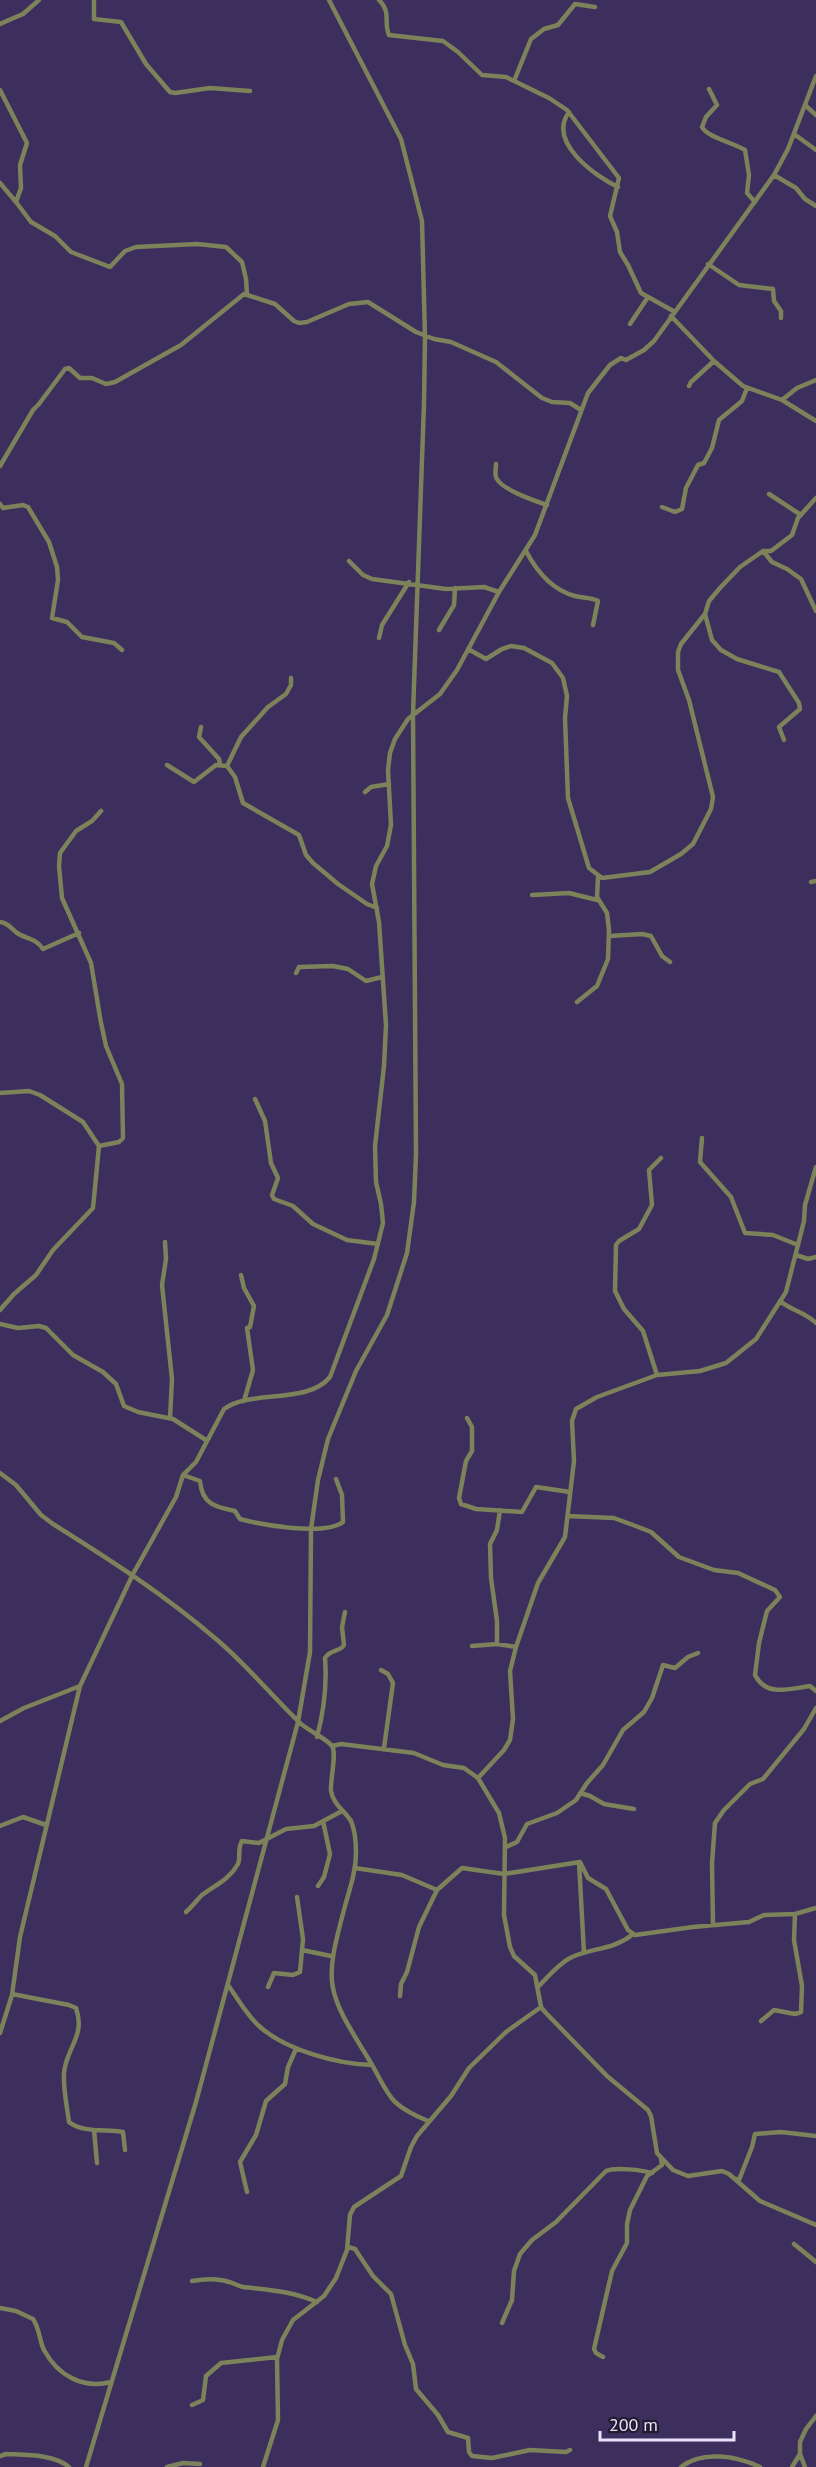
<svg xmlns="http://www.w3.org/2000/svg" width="816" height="2467" font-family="'PT Sans',sans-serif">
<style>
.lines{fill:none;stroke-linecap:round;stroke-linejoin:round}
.minor{stroke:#7c8259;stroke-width:4.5}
</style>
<rect width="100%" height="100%" fill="#3c2e5d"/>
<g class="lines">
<path class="minor" d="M94,0V19L121,22L146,64L170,92L175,93L210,88L250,91
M379,0C392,13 383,21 389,35L443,41L458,52L482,75L506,77L549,98L567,110L619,178L610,216L617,232L620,252L628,265L641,293L675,312
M0,24L23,14L39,0
M514,81L531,39L544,29L558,25L575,4L595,7
M709,89L717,105L706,117L702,127C707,137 734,143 745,150L749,175L747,193L755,202
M0,90L27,143L20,165L21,188L16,202L0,183
M805,105L816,115
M569,112C547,142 595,176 618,187
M794,134L816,150
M774,175L796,188L805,199L816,206
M16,202L31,222L55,236L71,252L110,267L125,251L136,247L197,244L226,247L242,262L246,279L247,294
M708,264L739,285L773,289L774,301L781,311V318
M671,316L714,361L743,386L782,400L816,421
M630,324L648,297
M689,386L691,382L714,361
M782,400L797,388L816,380
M496,464C496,469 494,475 497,479C503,490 535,501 547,505
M0,466L33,410L39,404L65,369L69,368L80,378H92L106,384L115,382L181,345L244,294L275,304L294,321L299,323L307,322L349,304L368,302L416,332L434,339L451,342L496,362L542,398L552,402L570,403L581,410
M769,494L801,515
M0,504L3,508L23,505L28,507L49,542L57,567L58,580L52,618L67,622L82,637L114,643L122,650
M662,507L675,512L682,509L686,488L698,465L704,463L712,448L719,420L742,401L747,388
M526,551C537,572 552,590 575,596C583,598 591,597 598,601L593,625
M763,551L772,562L787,569L801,579L816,611
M349,561L363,575L372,579L446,589L484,587L499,592
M705,614L712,640L721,650L737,659L779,672L799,703L800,709L779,727L784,740
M439,630L454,605L455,588
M379,638L382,625L409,582
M468,649L486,659L502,649L511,646L524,648L552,663L563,678L567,696L565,718L568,798L589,868L602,878L650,872L681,854L693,844L711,809L713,797L689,700L678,670V652L681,644L705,614L709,601L720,588L740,567L763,551H771L792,535L798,518L816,498
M201,727L199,737L219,759L220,764
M167,765L194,782L216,765L227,766L235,777L243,803L299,835L306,855L313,863L338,884L367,904L377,908
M227,766L241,737L268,707L286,694L291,685V678
M365,792L371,787L389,784
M811,882L816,881
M532,895L569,893L597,900
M0,922C8,923 11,928 17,933C28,940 36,938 43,949L79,933
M610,936L642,934L651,936L662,956L670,962
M296,973L299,967L333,966L348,969L366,981L382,977
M577,1002L597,986L608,959L609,930L607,913L597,897L598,877
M0,1093L29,1091L40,1095L83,1122L99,1146
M255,1099L265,1121L271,1163L278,1178L272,1195L274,1199L293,1206L313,1224L347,1240L378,1244
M702,1138L700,1162L731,1197L745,1233L773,1235L798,1245
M165,1242L166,1259L162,1285L172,1379L170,1418
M796,1255L808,1259L816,1257
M241,1275L244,1288L254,1306L250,1327L247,1328L253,1370L244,1401
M780,1301C792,1311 805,1312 816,1323
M0,1310L14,1294L36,1275L53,1250L93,1208L99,1146L119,1142L123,1138L122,1084L106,1046L101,1023L91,963L62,898L59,866L60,853L76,831L92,821L101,811
M0,1324L18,1328L39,1326L46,1328L73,1355L103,1372L116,1384L124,1406L138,1412L173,1419L206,1440
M657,1375L643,1331L624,1309L615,1291L616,1245L619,1241L639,1229L652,1205L649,1170L661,1158
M467,1418L472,1427V1451L466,1461L459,1498L461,1504L476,1509L522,1512L536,1487L570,1492
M0,1473L16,1485L41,1515L53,1524C109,1559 165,1595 216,1639C246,1664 271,1695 299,1722C308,1731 326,1738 332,1746C337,1753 330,1781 331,1791C333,1804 345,1811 351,1821C355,1830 356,1843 356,1853C356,1871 350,1888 345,1906C324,1984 325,1989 368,2058C390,2094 385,2103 428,2121
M183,1475L200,1481C202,1504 215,1507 235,1511L240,1519C262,1525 324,1536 343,1522L342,1495L336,1479
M568,1516L614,1518L633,1525L651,1532L679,1557L714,1570L738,1573L775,1590L780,1597L767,1611L759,1643L755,1675C766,1697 790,1689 810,1686L816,1691
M497,1644V1621L491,1578L490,1544L497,1530L500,1510
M472,1646L497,1644L516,1647
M381,1670L388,1674L393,1683L384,1748
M0,1721L24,1708L80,1686
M317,1737C324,1711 327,1684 325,1658C330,1649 340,1652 344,1645L342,1627L345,1612
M332,1746L341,1744L414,1753L443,1765L464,1768L478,1778L499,1813L505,1838L504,1915L510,1947L514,1956L535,1975L541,2007L545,2012L607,2076L648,2110L651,2116L657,2153L673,2170L688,2176L722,2171L729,2174L760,2201L816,2225
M478,1778L504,1750L510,1740L513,1719L510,1671L516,1647L538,1583L565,1537L574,1461L572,1421L576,1409L597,1397L657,1375L700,1371L726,1363L756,1339L786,1292L804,1221L805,1205L816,1167
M580,1793L590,1796L604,1804L634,1809
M0,1826L23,1817L46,1825
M506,1847L517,1842L527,1824L557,1813L576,1800L587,1783L603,1765L623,1730L644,1712L652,1698L663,1665L675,1668L688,1657L698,1653
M579,1862L584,1953
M355,1868L402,1875L437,1890L462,1868L504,1874L580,1862L588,1878L606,1889L628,1930L635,1935L693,1927L749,1922L764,1915L795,1914L816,1908
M318,1886L324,1877L330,1854L323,1821
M186,1912C192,1907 196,1901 202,1895C215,1885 229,1880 238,1864C241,1857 237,1849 242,1841L259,1843L286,1829L314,1826L342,1811
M713,1925L712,1863L715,1823L724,1810L750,1784L763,1779L804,1729L816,1708
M302,1950L331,1956
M228,1985C238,1999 246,2014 259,2026C285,2050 337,2064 372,2065
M268,1987L274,1973L293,1975L300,1972L303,1939L297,1897
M538,1987C548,1977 557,1965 570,1958C590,1948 613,1950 632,1935
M12,1994L69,2005L76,2008C86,2036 66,2048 64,2073C63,2089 67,2106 69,2122C82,2133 107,2129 123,2132L125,2150
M400,1996L401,1984L407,1972L419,1927L437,1890
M761,2021L774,2010L795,2014L801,2012L802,1986L794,1940L795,1914
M0,2033L12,1995L20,1937L80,1686L133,1574L176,1497L183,1475L196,1462L224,1409C252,1389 307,1405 330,1377L374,1259L383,1223L381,1204L376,1182L375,1146L384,1066L386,1025L379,922L372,884L376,866L387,846L391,825L388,770L390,753L395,739L408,719L440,694L457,670L499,592L535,535L588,393L610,365L621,358L626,360L644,350L654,341L774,175L788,149L816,76
M94,2130L97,2163
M736,2179L739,2180L752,2147L755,2134L781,2132L816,2136
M247,2192L240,2162L256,2135L266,2101L285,2084L288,2067L296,2049
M794,2244L816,2262
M348,2247L355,2249L373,2276L391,2294L405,2345L413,2364L416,2389L438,2415L448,2432L468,2438L469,2452L472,2456L492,2458L530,2450L566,2452L570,2450
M192,2281C204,2279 217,2278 229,2282C234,2283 238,2286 243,2287C269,2290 292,2291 317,2302
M0,2308L16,2311L33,2319C40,2329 39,2340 44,2350C58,2376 83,2389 111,2382
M502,2323L512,2300L514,2271L520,2254L532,2240L556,2222L606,2171C615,2167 642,2170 652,2173
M603,2357L596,2353L594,2349L612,2271L627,2243V2224L630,2210L647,2176L662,2165L661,2159
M192,2405L203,2400L206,2376L221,2363L277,2357
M800,2454L805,2467
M0,2456L6,2454C25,2455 54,2454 69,2467
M86,2467L196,2102L298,1722L310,1652L311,1529L318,1480L328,1439L356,1371L387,1315L407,1253L414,1202L416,1154L413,714L424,403L425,337L422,221L401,139L329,0
M167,2467L183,2463L200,2464
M263,2467L278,2420L277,2359L282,2340L293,2320L324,2296L336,2278L347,2250L350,2215L354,2207L401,2176L411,2147L417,2136L451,2096L469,2068L506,2032L541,2007
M681,2467C702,2450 737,2456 760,2467
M792,2467L800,2454V2442L806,2429L816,2416"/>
</g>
<path d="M600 2431v9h134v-9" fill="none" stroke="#e8e3fb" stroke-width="3"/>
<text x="609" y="2431" font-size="18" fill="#e8e3fb" stroke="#211c31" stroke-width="4.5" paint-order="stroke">200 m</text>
</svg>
